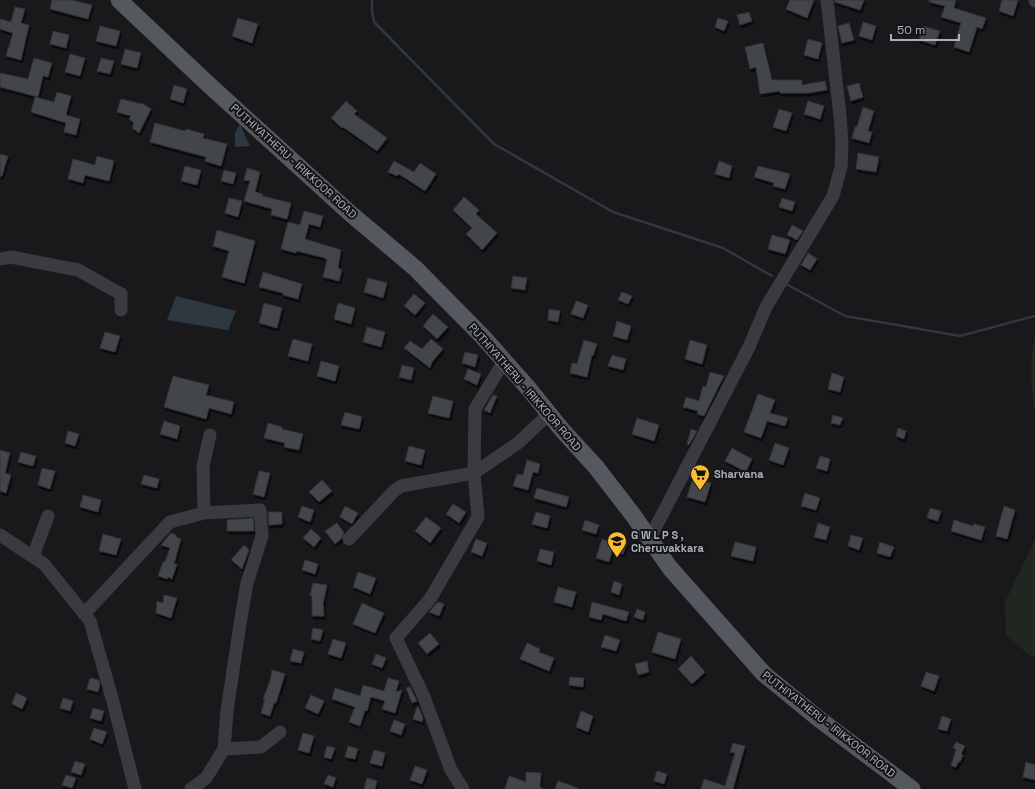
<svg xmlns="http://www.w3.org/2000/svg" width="1035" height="789" font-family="'Space Grotesk',sans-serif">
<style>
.green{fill:#1f2720}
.water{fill:#2e3841}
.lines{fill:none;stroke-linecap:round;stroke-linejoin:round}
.stream{stroke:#2e3841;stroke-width:2.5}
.building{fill:#434449;stroke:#333338;filter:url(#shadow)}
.minor{stroke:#3a3b41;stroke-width:13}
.major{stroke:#565860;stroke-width:17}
.labels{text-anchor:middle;stroke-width:4;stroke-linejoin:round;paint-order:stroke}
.street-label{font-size:11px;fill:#abb0bc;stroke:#141417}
.poi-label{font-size:11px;font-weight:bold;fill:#abb0bc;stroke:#141417;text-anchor:start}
</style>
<defs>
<filter id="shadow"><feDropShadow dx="1.5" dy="3" stdDeviation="0" flood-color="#0009"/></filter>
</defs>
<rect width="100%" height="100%" fill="#19191c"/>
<path class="green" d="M1035,338V413C1031,396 1029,353 1035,338Z
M1035,539V657L1031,656L1006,636L1005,602Z"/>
<path class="water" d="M240,124L250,146L235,147V133Z
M176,296L236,311L228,330L167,320Z"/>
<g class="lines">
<path class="stream" d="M372,0V12L374,22L494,144L613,212L723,248L772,276
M788,285L845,316L960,336L1035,316"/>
</g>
<path class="building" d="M52,0H72L92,5L88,19L50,9Z
M790,0H814L807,18L786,9Z
M835,0H864L860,10L835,2Z
M929,0H956L954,8L986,18L982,29L977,27L969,52L954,47L961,23L941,17L945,6L929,2Z
M1002,0H1018L1013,16L999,11Z
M15,7L25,9L21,23L29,25L21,60L6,56L13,33L0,29V19L11,22Z
M749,12L752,21L740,25L737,15Z
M238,18L258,24L252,43L232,36Z
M718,18L728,21L724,31L715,27Z
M863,22L876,26L872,40L859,36Z
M849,23L854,40L842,43L838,26Z
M100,26L120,31L116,46L96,41Z
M923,26L940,31L935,45L919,40Z
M53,31L69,35L66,48L50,44Z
M808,39L822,43L818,59L804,55Z
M763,43L772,80H802V85L825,81L827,90L808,93H780V91L760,94L756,67L750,69L745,47Z
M125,49L141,53L137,68L121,64Z
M70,54L85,58L80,76L65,72Z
M34,58L52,63L48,77L43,76L38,97L0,87V73L28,79Z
M101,58L114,61L110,74L97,71Z
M859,83L863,97L851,101L847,86Z
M174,85L187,89L183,103L170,99Z
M57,92L71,96L66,115L80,119L76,135L64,132L66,123L31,112L35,97L54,102Z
M121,99L142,104V103L151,109L139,133L132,128L134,123L129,119L131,116L117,112Z
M346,101L357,111L354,114L387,138L377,151L343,127L342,128L331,118Z
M808,101L824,106L820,119L804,114Z
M863,107L874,111L868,131L872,132L869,143L852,138L855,127H857Z
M779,109L792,113L786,131L773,127Z
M155,123L185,131L186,129L204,134L203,138L227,144L221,166L205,161L206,157L150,142Z
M858,153L879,157L876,172L856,169Z
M0,154L8,156L2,176H0Z
M97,156L114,161L109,181L85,175L83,183L68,179L73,159L95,165Z
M394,161L414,172L420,163L436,174L425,191L399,174L397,176L388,172Z
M719,161L732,166L729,178L715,174Z
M185,166L201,170L197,185L181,181Z
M758,166L790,174L785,189L773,186L774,183L754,177Z
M247,168L260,172L255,192L263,194L262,196L291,203L287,219L271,215L272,209L244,201L250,181L244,180Z
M224,170L236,173L233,184L221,181Z
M464,197L479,210L476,214L497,233L482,250L466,234L472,228L453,210Z
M229,198L242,201L238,217L225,213Z
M782,198L795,202L792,211L779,207Z
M304,211L323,216L320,227L309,224L305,239L341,250L338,268L342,270L339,281L323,277L327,260L325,258L297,251L296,253L281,249L288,222L300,225Z
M792,225L803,231L797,240L787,235Z
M217,230L255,241L244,283L222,277L229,251L213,246Z
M772,235L790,240L785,254L768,249Z
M808,253L817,259L810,270L801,265Z
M263,272L302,284L298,299L283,295V293L259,287Z
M513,276L527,278L525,290L511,288Z
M368,278L387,283L383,298L364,292Z
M622,292L632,296L628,304L618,300Z
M414,294L425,303L415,315L404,306Z
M576,301L588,305L583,318L571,314Z
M264,303L282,308L277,328L259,323Z
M338,303L355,308L351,324L334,319Z
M549,309L560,311L558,322L548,320Z
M433,314L448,327L437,339L423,326Z
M617,321L631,326L627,340L613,336Z
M367,327L385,332L381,347L363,342Z
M105,332L120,336L115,352L100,348Z
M293,339L312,344L308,361L288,356Z
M431,339L443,349L432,362L430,368L404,348L410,341L422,349Z
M584,340L597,344L593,356L592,355L587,377L570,373L572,363L577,364Z
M690,340L707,345L702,364L685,359Z
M465,352L478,355L475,367L462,363Z
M612,355L626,359L623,370L608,366Z
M321,361L339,366L335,381L317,376Z
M402,365L414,368L411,380L399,377Z
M468,369L481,374L477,385L464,379Z
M710,372L724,376L704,416L697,414L698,411L683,407L686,397L699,401L703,386L706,387Z
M832,373L844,377L840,392L828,389Z
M173,376L209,385L206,395L234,402L231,414L209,408L206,419L164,407Z
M758,394L775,400L770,413L788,418L785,426L767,421L761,438L744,432Z
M493,395L497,396L490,413L484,410Z
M433,396L453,401L449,418L428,413Z
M345,412L362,417L359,429L341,425Z
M833,415L843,418L840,425L831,423Z
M637,418L659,425L654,441L632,434Z
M164,421L180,426L177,439L160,434Z
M268,423L282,427V429L303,434L299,450L284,447L285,443L264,438Z
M898,428L906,431L904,439L896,436Z
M691,429L697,431L689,445L687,444Z
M68,431L79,434L75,446L65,443Z
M775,443L789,448L783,465L769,460Z
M409,446L425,450L421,465L405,461Z
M732,448L752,459L746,472L725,461Z
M0,450L10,453L5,473L11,475L6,493L0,491Z
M21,452L36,456L33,466L18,462Z
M820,456L830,459L827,471L816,468Z
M527,460L540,464L538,473L533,472L528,490L513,486L517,474L523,475Z
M42,468L55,471L50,489L38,485Z
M259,471L270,473L264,497L253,494Z
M144,475L159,479L157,488L141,484Z
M693,478L711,483L705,502L687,497Z
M322,480L332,491L319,502L309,492Z
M537,488L569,497L566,507L534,498Z
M805,493L820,498L816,510L801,506Z
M83,495L101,500L98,512L80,507Z
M453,504L466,512L459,523L446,514Z
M302,506L314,510L310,522L298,517Z
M345,506L358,513L352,524L340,517Z
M1004,506L1015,510L1007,539L996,536Z
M930,508L941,511L938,521L927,518Z
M268,512H282V524L269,525Z
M536,512L550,516L547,528L532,524Z
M426,517L441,528L430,543L415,531Z
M253,518L254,531H227V520Z
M585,520L599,525L596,534L582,530Z
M954,520L973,526L974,524L985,527L981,540L951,531Z
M337,523L344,533L341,539L335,544L325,531Z
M818,523L830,527L826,540L814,537Z
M311,529L321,538L314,547L303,538Z
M171,533L176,535V537L181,539L174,564H177L172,579L168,577L167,579L158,576L163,562H165L170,548L161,545Z
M103,534L121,539L116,555L99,551Z
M851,535L863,538L859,550L848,546Z
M476,539L487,543L482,556L471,552Z
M602,539L617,544L618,541L627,543L623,554L612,551L609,562L596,558Z
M735,542L756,547L753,561L731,556Z
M880,542L894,547L890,557L877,553Z
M244,545L249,550L242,569L231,560Z
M540,549L554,552L551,565L537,561Z
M305,560L318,564L315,574L302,570Z
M358,572L376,578L370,594L353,587Z
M614,581L622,584L619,595L611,592Z
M313,583L327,585L323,604L324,616H312V596H310Z
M558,587L576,592L572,607L554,602Z
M164,595L177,598L171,618L156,613L157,601L163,603Z
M438,602L444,604L439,616L429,612Z
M592,602L629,612L626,621L603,614L601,620L589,617Z
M362,603L384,613L375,633L353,624Z
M637,609L645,612L643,620L634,617Z
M313,628L323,630L320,641L311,639Z
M658,632L681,639L675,659L652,652Z
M430,633L439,644L427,654L418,643Z
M605,635L620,640L616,651L601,647Z
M333,639L346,643L341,658L328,654Z
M527,643L540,649L539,652L554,658L549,671L520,659Z
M293,649L304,652L301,663L290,661Z
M376,654L386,658L382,668L372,664Z
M691,656L705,672L692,684L678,669Z
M647,661L649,672L638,675L635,664Z
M272,670L285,674L276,703H274L270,716L261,713L265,699H263L270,681Z
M926,672L939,676L934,691L921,686Z
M570,677L584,678L583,687L569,685Z
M90,678L99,680L100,685L98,692L87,689Z
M388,678L399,681L396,692L402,690L395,713L382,709L385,701L371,697L367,711L365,710L360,726L349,722L355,707L332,699L335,688L360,696L363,685L384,691Z
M410,687L417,701L412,703L406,688Z
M16,693L27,698L22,709L12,704Z
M311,695L324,701L318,714L305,708Z
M63,698L73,701L70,711L60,708Z
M417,707L419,708L423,718L422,722L413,719Z
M93,708L104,711L101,721L90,718Z
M581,711L593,716L588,732L576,727Z
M942,716L951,719L947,731L938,729Z
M394,720L405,724L401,735L390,731Z
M94,728L107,732L102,744L90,739Z
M303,733L314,736L309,753L298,750Z
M956,742L965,746L961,754L963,755L960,762H958L956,767L951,766L956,749L953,748Z
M733,743L745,746L733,789H701L704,779L725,786L735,753L730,752Z
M327,746L335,748L331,759L324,757Z
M348,746L358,749L355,759L345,757Z
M374,750L385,753L382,766L370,763Z
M75,761L85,764L81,775L71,772Z
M1026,762L1035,765V780L1023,777Z
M415,766L427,770L422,784L410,780Z
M657,771L667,774L664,784L654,781Z
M526,772L541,773L540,787L543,789H505L509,776L526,782Z
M66,775L76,778L72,788L62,785Z
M328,775L336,778L333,787L324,784Z
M367,778L377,781L375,789H364Z
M558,781L578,788L577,789H555Z"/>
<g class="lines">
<path class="minor" d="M1035,0V1
M0,259L11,257L78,270L121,294V310
M204,513L203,466L210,435
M0,535L44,564L90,621L112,698L135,789
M650,538L749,347L766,307L833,196L841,167L842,143L840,116L827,0
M349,539L394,491L401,486L474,473L518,443L549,414
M33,556L48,516
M84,614L170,522L204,513L260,510L262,536L247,583L240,624L227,711L224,749L206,778L191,789
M224,749L261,747L280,732
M463,789L451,770L424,697L396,638L430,599L478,517L474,473L475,409L504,361"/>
<path class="major" d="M119,0L208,84L351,214L415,268L483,337L529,389L563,431L596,467L633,515L670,568L764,674L819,719L912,789"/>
</g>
<defs>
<symbol id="supermarket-pin" viewBox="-11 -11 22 30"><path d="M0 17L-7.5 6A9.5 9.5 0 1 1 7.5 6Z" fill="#fcbb31" stroke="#141417"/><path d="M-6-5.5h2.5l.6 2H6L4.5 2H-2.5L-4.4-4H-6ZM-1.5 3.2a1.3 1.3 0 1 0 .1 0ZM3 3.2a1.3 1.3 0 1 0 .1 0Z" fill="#111"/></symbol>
<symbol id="school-pin" viewBox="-11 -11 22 30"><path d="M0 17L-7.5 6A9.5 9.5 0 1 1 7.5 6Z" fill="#fcbb31" stroke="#141417"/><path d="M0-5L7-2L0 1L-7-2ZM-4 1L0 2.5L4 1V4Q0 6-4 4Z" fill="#111"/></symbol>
</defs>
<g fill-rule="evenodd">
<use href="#supermarket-pin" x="689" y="463" width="22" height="30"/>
<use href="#school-pin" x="606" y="530" width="22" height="30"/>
</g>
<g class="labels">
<g class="street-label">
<text transform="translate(294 161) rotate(42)" y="4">PUTHIYATHERU - IRIKKOOR ROAD</text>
<text transform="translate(525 387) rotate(49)" y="4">PUTHIYATHERU - IRIKKOOR ROAD</text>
<text transform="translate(829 724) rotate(38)" y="4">PUTHIYATHERU - IRIKKOOR ROAD</text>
</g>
<g class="poi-label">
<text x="714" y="478">Sharvana</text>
<text x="631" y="539">G W L P S ,<tspan x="631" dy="13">Cheruvakkara</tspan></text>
</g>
</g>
<path d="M891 34v6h68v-6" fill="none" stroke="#abb0bc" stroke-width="2"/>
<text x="897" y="34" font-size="12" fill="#abb0bc" stroke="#141417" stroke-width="3" paint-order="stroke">50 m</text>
</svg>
